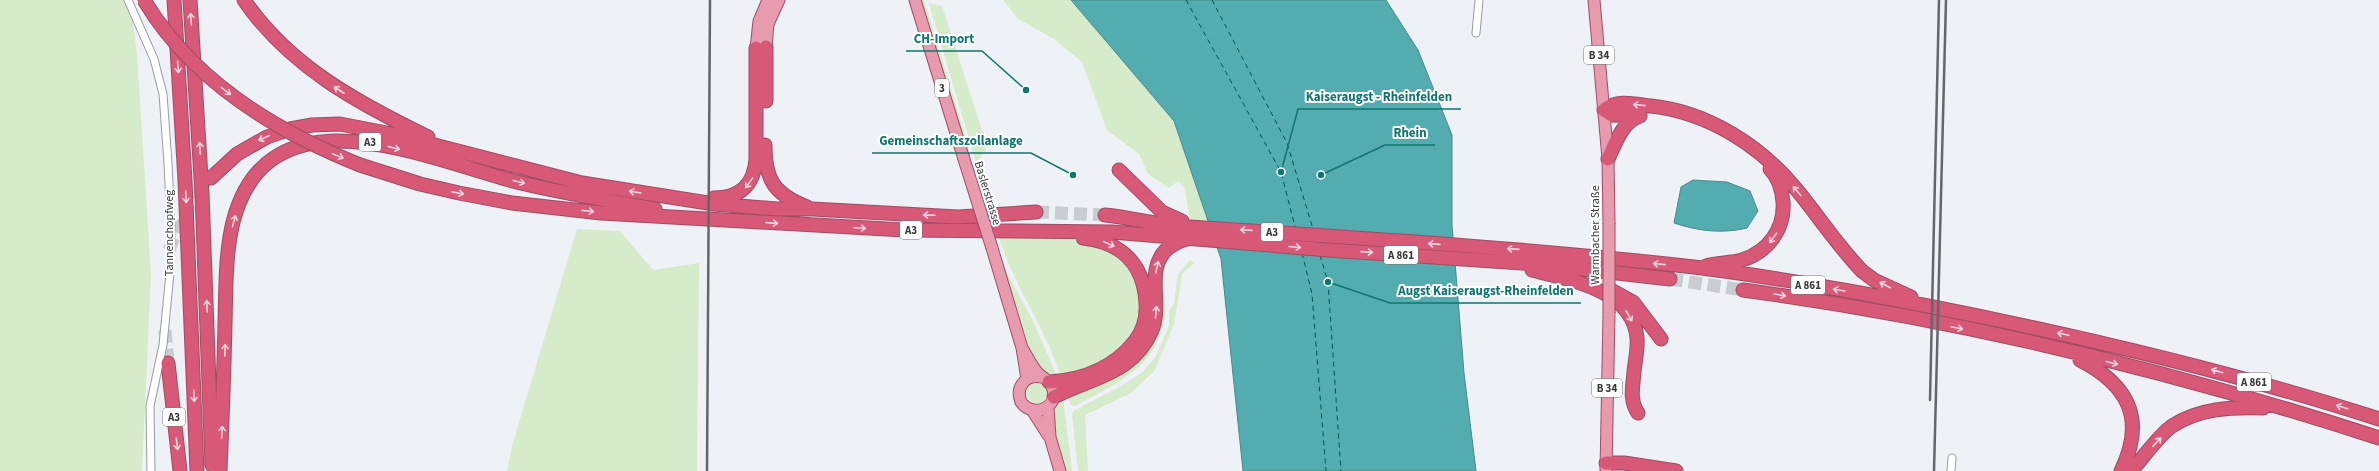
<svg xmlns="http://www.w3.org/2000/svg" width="2379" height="471" font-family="'Source Sans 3',sans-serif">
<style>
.green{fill:#d6ebc9}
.water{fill:#53acb0;stroke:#4a898c}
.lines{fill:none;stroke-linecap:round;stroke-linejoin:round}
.ferry{stroke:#005357;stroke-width:1;stroke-dasharray:5 4;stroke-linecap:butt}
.motorway-tunnel{stroke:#c9cdd0;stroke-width:13;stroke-dasharray:13 6;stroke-linecap:butt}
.minor-casing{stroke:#999ca0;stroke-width:9}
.primary-casing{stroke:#9f4d62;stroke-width:13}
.motorway-casing{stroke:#9f4d62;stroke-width:15}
.minor{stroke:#fff;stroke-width:7}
.primary{stroke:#e89bae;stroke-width:11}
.motorway{stroke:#d85878;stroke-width:13}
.rail{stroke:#646668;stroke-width:2.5}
.primary-bridge-casing{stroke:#9f4d62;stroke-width:13;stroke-linecap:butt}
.motorway-bridge-casing{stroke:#9f4d62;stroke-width:15;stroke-linecap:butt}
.primary-bridge{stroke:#e89bae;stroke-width:11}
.motorway-bridge{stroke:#d85878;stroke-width:13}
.oneway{stroke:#f5d5dd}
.labels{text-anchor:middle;stroke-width:4;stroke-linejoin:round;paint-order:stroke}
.shield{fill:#fff;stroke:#727474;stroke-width:1}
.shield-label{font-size:11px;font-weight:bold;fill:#363839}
.street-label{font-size:12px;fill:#363839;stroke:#fff}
.leader{fill:none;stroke:#0f766e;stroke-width:1.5}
.callout-dot{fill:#0f766e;stroke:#fff;stroke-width:1.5}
.callout-label{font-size:13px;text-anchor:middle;font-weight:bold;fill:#0f766e;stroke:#fff;stroke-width:4;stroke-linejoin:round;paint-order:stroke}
</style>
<rect width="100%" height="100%" fill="#eef2f6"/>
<path class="green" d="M0,0H130L137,54L151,275L142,471H0Z
M920,0H924L964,131L968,152L967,153Z
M1003,0H1071L1174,121L1210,223L1190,219L1184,187L1178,181L1169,188L1148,174L1139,154L1107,130L1082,62L1054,39L1018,19Z
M929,3L942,6L986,143L984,144L986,150L976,163Z
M577,229L620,231L653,270L699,263L697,471H507L512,446Z
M999,238C1034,239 1079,232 1110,250C1121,257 1128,267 1134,278C1155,318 1120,355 1085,370C1078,373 1069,374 1061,376C1045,328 1014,286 999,238Z
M1190,260L1194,263L1182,274L1174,324L1155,370L1131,393L1085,415L1088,471H1078L1072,414L1075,410L1123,385L1143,372L1156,356L1169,325V310L1174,304L1178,274Z
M1164,264C1161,283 1167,301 1164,320C1157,368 1113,385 1075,406L1071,405L1067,396L1117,376Z
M1003,265L1032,319L1057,376L1040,370L1029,352Z
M1027 393a10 10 0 1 1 20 0a10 10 0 1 1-20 0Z
M1063,397L1072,471H1065L1053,432L1052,411Z"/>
<path class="water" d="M1071,0H1386L1418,50L1452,135V225L1464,373L1476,471H1243L1221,259L1174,121Z
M1693,180L1727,182L1750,191L1758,211L1747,228C1722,234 1698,231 1674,223L1681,187Z"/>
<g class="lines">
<path class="ferry" d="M1186,0L1281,172L1295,227
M1212,0L1287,143L1313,229
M1302,253L1312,294L1326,471
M1320,255L1328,282L1341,471"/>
<path class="motorway-tunnel" d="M1036,212L1105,215
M169,250L181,219L206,184
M1670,279L1743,290
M165,330L168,363"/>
<defs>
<path id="minor" d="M128,0L154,59L163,94L168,163L171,228L170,273L163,345L150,406L151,471
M1476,33L1479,0
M1951,471L1952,458"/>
<path id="primary" d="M915,0L963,156
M1594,0L1608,159L1609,223
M766,47L768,24L779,0
M756,48L759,21L768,0
M992,248L1022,348L1027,379
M1022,348C1027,356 1031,365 1037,372C1042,378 1049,379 1052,387C1061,407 1033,419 1021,402C1015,387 1026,374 1041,377
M1048,407L1050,437L1060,471
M1032,410L1048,435
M1606,471L1609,313"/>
<path id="motorway" d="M174,0L185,180L197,471
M190,0L202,194L212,465
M244,0C289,66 358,103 428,137
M766,101V47
M1639,116L1612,115L1604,110C1618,99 1634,104 1651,106C1708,112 1761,146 1797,190C1819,217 1838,246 1862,271L1874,280L1911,297
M765,145C765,180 774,194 807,207
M1608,159C1616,142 1622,122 1640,116
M360,165L420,184L459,193L512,203L601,213L904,230L1112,232L1328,250L1538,264L1670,279
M1119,170L1162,212L1182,221
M211,178L237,154L267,137L290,129L312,125L340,124L392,134L582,183L714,204L777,209H812L958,217L1036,212
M714,198C740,198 754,185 756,159V48
M1105,215C1134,218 1161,226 1189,227C1358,238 1527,248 1694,267C1798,280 1900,300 2002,321C2129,348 2255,379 2379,419
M1706,266C1718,263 1731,263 1742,260C1768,252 1785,229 1783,202C1782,190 1779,178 1770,169
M1532,270C1570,280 1633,290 1637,338C1638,349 1635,361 1634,372C1633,386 1629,400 1638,413
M1611,290L1633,302L1661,339
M1743,290C1958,319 2173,371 2379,438
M2080,360C2129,385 2146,420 2121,471
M168,363L180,471
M1049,382C1082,380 1114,368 1135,341C1143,331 1147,317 1146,303C1144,264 1121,242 1083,238
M1054,397C1091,377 1133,375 1152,330C1163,303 1144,269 1168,248C1174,244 1180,240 1187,239
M1606,463H1624L1676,471
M220,471C222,422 224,372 225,323C226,290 225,255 233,222C268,86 423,157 513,181C560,193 607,200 655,209
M2131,471C2143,458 2158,436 2172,426C2200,408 2231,407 2263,408"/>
</defs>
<use href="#minor" class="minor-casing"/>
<use href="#primary" class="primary-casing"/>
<use href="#motorway" class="motorway-casing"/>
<use href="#minor" class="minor"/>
<use href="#primary" class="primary"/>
<use href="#motorway" class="motorway"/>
<path class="rail" d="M1930,400L1939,0
M707,471L710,0
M1934,471L1946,0"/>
<defs>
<path id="primary-bridge" d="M963,156L992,248
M1609,313V223"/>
<path id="motorway-bridge" d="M144,0C192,81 275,131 360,165"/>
</defs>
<use href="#primary-bridge" class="primary-bridge-casing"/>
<use href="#motorway-bridge" class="motorway-bridge-casing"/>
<use href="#primary-bridge" class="primary-bridge"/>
<use href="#motorway-bridge" class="motorway-bridge"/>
</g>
<defs><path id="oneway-shaft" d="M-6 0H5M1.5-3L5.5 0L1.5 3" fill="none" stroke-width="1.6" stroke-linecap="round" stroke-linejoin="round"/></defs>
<g class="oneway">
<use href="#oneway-shaft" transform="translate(191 19) rotate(-94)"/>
<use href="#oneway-shaft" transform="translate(178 67) rotate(86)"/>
<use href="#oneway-shaft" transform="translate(339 90) rotate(-147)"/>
<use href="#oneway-shaft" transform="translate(226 91) rotate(38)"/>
<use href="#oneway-shaft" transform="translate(1639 105) rotate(-174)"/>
<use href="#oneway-shaft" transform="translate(264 138) rotate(156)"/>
<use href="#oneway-shaft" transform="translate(200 148) rotate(-93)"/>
<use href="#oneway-shaft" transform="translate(394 148) rotate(14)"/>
<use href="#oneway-shaft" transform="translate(338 156) rotate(22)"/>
<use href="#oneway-shaft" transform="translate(519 182) rotate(14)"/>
<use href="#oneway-shaft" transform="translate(749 183) rotate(125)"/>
<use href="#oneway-shaft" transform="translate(1797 191) rotate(-130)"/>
<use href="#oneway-shaft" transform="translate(635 192) rotate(-171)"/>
<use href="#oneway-shaft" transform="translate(458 193) rotate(11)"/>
<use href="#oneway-shaft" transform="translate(186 197) rotate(87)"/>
<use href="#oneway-shaft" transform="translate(588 211) rotate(6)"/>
<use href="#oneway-shaft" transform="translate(929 215) rotate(-178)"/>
<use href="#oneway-shaft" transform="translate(234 221) rotate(-75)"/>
<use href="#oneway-shaft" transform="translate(772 223) rotate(4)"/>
<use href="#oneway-shaft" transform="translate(860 228) rotate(3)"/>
<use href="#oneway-shaft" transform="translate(1246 230) rotate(-176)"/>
<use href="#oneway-shaft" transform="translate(1773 238) rotate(127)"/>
<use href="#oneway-shaft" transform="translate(1109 244) rotate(25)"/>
<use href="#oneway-shaft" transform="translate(1434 244) rotate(-176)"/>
<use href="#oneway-shaft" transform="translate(1295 247) rotate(5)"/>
<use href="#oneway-shaft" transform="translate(1513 249) rotate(-176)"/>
<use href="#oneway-shaft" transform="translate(1367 252) rotate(4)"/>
<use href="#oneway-shaft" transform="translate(1659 264) rotate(-174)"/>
<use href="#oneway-shaft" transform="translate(1157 267) rotate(-78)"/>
<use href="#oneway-shaft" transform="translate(1885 285) rotate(-153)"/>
<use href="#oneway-shaft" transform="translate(1839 290) rotate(-171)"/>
<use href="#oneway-shaft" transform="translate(1780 295) rotate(12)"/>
<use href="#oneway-shaft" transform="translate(207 306) rotate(-92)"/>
<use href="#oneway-shaft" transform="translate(1156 312) rotate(-85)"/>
<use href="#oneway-shaft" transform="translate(1629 316) rotate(61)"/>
<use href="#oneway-shaft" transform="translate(1957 328) rotate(12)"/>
<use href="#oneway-shaft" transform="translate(2063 334) rotate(-168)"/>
<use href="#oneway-shaft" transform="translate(225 350) rotate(-88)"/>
<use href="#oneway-shaft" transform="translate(2112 363) rotate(14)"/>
<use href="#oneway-shaft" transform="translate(2217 371) rotate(-164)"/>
<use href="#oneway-shaft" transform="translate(194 396) rotate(88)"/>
<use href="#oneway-shaft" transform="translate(2342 407) rotate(-162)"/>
<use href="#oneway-shaft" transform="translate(222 432) rotate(-87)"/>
<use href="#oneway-shaft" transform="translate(2157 442) rotate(-47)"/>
<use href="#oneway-shaft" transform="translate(177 444) rotate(83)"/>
</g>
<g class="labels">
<g class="shield">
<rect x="1584" y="46" width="30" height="18" rx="3"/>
<rect x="935" y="79" width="14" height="18" rx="3"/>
<rect x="359" y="133" width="22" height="18" rx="3"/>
<rect x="900" y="221" width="22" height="18" rx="3"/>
<rect x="1261" y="223" width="22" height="18" rx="3"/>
<rect x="1384" y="246" width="34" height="18" rx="3"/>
<rect x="1791" y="276" width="34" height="18" rx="3"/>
<rect x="2237" y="373" width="34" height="18" rx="3"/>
<rect x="1592" y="379" width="30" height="18" rx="3"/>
<rect x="163" y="408" width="22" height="18" rx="3"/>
</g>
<g class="shield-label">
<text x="1599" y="59">B 34</text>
<text x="942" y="92">3</text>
<text x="370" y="146">A3</text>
<text x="911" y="234">A3</text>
<text x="1272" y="236">A3</text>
<text x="1401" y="259">A 861</text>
<text x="1808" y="289">A 861</text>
<text x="2254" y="386">A 861</text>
<text x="1607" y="392">B 34</text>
<text x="174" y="421">A3</text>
</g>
<g class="street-label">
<text transform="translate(988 193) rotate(73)" y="4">Baslerstrasse</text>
<text transform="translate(169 233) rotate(-90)" y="4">Tannenchopfweg</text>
<text transform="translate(1595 235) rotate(-90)" y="4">Warmbacher Straße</text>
</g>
</g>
<path class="leader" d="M1026 90L982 51H906M1281 172L1298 109H1461M1321 175L1385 145H1435M1073 175L1031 153H872M1328 282L1390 303H1581"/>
<g class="callout-dot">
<circle cx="1026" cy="90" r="4"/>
<circle cx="1281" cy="172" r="4"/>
<circle cx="1321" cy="175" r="4"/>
<circle cx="1073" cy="175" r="4"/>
<circle cx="1328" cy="282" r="4"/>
</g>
<g class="callout-label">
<text x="944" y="43">CH-Import</text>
<text x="1379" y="101">Kaiseraugst - Rheinfelden</text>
<text x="1410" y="137">Rhein</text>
<text x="951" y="145">Gemeinschaftszollanlage</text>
<text x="1486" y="295">Augst Kaiseraugst-Rheinfelden</text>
</g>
</svg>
